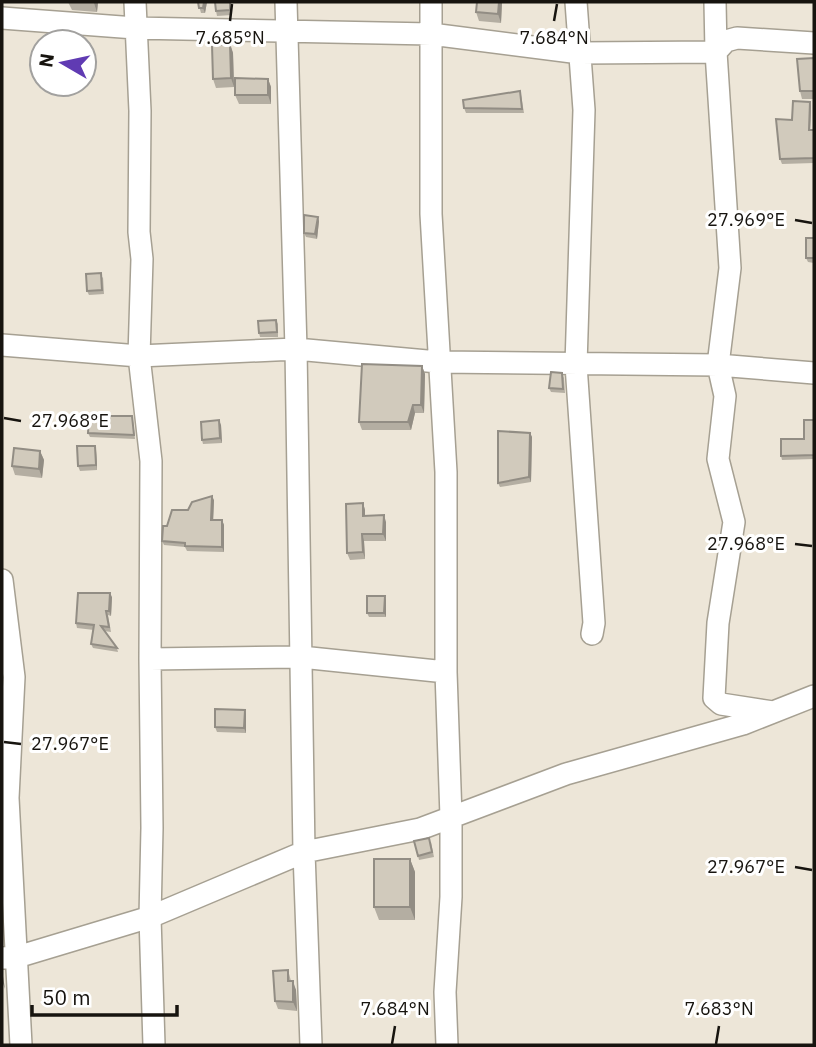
<svg xmlns="http://www.w3.org/2000/svg" width="816" height="1047" font-family="'IBM Plex Sans',sans-serif">
<style>
.lines{fill:none;stroke-linecap:round;stroke-linejoin:round}
.minor-casing{stroke:#a6a092;stroke-width:24}
.minor{stroke:#fff;stroke-width:21}
.wall{fill:#b4aea2}
.shaded-wall{fill:#928d84}
.building{fill:#d1cabc;stroke:#928d84;stroke-width:2}
.ticks{fill:none;stroke:#17140f;stroke-width:2.5}
.ticks-label{font-size:18px;text-anchor:middle;fill:#17140f;stroke:#fff;stroke-width:6;stroke-linejoin:round;paint-order:stroke}
</style>
<rect width="100%" height="100%" fill="#ede6d8"/>
<g class="lines">
<defs>
<path id="minor" d="M135,2L140,111L139,232L142,259L139,356L151,461L150,659L152,828L150,917L154,1045
M286,2L296,349L304,852L311,1045
M431,2V214L446,472V672L451,817V897L445,992L447,1045
M576,2L584,110L576,365L594,623L592,634
M715,2L716,52L730,268L718,365L725,396L718,459L734,522L718,623L714,698L721,704L773,712
M2,18L135,28L431,34L580,53L716,52L726,41L737,38L814,43
M2,345L139,356L296,349L438,362L718,365L814,373
M2,580L14,677L8,798L21,1045
M150,659L301,657L446,672
M2,958L17,957L150,917L304,852L420,829L566,774L743,724L814,696"/>
</defs>
<use href="#minor" class="minor-casing"/>
<use href="#minor" class="minor"/>
</g>
<path class="wall" d="M68,2H98L97,12L72,10Z
M198,2H207L205,13H201Z
M231,2L232,15L217,16L216,11Z
M477,2H502L501,23L479,21L476,12Z
M230,44L233,53L234,87L216,88L213,79Z
M814,58V99H802L800,91Z
M268,79L271,87V104H239L235,95Z
M521,95L524,113H466L464,108Z
M811,106L810,130H814V163L782,164L780,159L792,120Z
M319,221L317,239L306,237L304,233Z
M814,238V263L808,262L806,258Z
M103,277L104,294L89,295L87,291Z
M276,320L278,324V337H260L259,333Z
M422,366L425,374L424,413H415L411,430H362L359,422Z
M562,373L564,378L565,393L551,392L549,388Z
M133,420L135,439L90,437L88,433Z
M814,420V459L782,460L781,456L804,439Z
M221,425L222,443L203,444L202,440Z
M530,433L532,437L531,482L500,487L498,483Z
M96,450L97,470L80,471L78,466Z
M40,451L44,460L42,478L15,475L12,466Z
M214,500L213,520H222L224,525V552L187,551L185,547L164,545L162,541L167,526L188,510Z
M363,503L365,510V516L386,522V541H364L365,559L350,560L347,553Z
M112,597L111,616L108,615L111,632L104,631L117,648L118,652L93,648L91,644L94,630L77,628L76,623Z
M386,600V617H369L367,613Z
M245,710L246,714V733L217,732L215,727Z
M431,842L434,857L419,860L418,856Z
M410,859L415,872V920H379L374,907Z
M288,970L291,981L296,990L297,1011L278,1009L275,1001Z"/>
<path class="shaded-wall" d="M94,2H98L97,12L94,3Z
M204,2H207L205,13L203,8Z
M499,2H502L501,23L498,14Z
M230,44L233,53L234,87L231,78Z
M268,79L271,87V104L268,95Z
M810,102L811,106L810,134L809,130Z
M318,217L319,221L317,239L315,234Z
M422,366L425,374L424,413L421,405Z
M413,405L415,413L411,430L408,422Z
M219,420L221,425L222,443L220,438Z
M530,433L532,437L531,482L529,477Z
M95,446L96,450L97,470L96,465Z
M40,451L44,460L42,478L39,469Z
M212,496L214,500L213,524L211,520Z
M363,503L365,510V523L363,516Z
M384,515L386,522V541L383,534Z
M222,520L224,525V552L222,547Z
M362,534L364,541L365,559L363,552Z
M110,593L112,597L111,616L109,611Z
M385,596L386,600V617L384,613Z
M245,710L246,714V733L244,728Z
M410,859L415,872V920L410,907Z
M2,970L5,989L2,981Z
M293,981L296,990L297,1011L293,1002Z"/>
<path class="building" d="M198,2H204L203,8H199Z
M215,2H230V10L216,11Z
M477,2H499L498,14L476,12Z
M230,44L231,78L213,79L212,45Z
M814,58V91H800L797,59Z
M235,78L268,79V95H235Z
M520,91L522,109L464,108L463,100Z
M793,101L810,102L809,130H814V158L780,159L776,119L792,120Z
M304,215L318,217L315,234L304,233Z
M806,238H814V258H806Z
M101,273L102,290L87,291L86,274Z
M276,320L277,332L259,333L258,321Z
M362,364L422,366L421,405H413L408,422H359Z
M551,372L562,373L563,389L549,388Z
M89,416H132L134,435L88,433Z
M219,420L220,438L202,440L201,422Z
M804,420H814V455L781,456V439H804Z
M498,431L530,433L529,477L498,483Z
M77,446H95L96,465L78,466Z
M14,448L40,451L39,469L12,466Z
M212,496L211,520H222V547L185,546V543L162,541L163,526H167L172,510H188L192,502Z
M363,503V516L384,515L383,534H362L363,552L347,553L346,504Z
M78,593H110L109,611H106L109,627L101,626L117,648L91,644L94,625L76,623Z
M367,596H385L384,613H367Z
M215,709L245,710L244,728L215,727Z
M429,838L432,852L418,856L414,841Z
M374,859H410V907H374Z
M288,970V981H293V1002L275,1001L273,971Z"/>
<path class="ticks" d="M230,21L232,4M554,21L557,4M795,220L812,223M4,418L21,421M795,544L812,546M4,742L21,744M795,867L812,870M392,1044L395,1026M716,1044L719,1026"/>
<g class="ticks-label">
<text x="230" y="44">7.685°N</text>
<text x="554" y="44">7.684°N</text>
<text x="746" y="226">27.969°E</text>
<text x="70" y="427">27.968°E</text>
<text x="746" y="550">27.968°E</text>
<text x="70" y="750">27.967°E</text>
<text x="746" y="873">27.967°E</text>
<text x="395" y="1015">7.684°N</text>
<text x="719" y="1015">7.683°N</text>
</g>
<rect width="816" height="1047" fill="none" stroke="#17140f" stroke-width="7"/>
<g transform="translate(63 63) rotate(279)"><circle r="33" fill="#ffffff" stroke="#a2a19f" stroke-width="2"/>
<path d="M0-5L12 26L0 18L-12 26Z" fill="#603bb3"/>
<text y="-10" font-size="19" font-weight="bold" text-anchor="middle" fill="#17140f">N</text>
</g>
<path d="M32 1005v10h145v-10" fill="none" stroke="#17140f" stroke-width="3.5"/>
<text x="42" y="1005" font-size="21" fill="#17140f" stroke="#ffffff" stroke-width="5" paint-order="stroke">50 m</text>
</svg>
